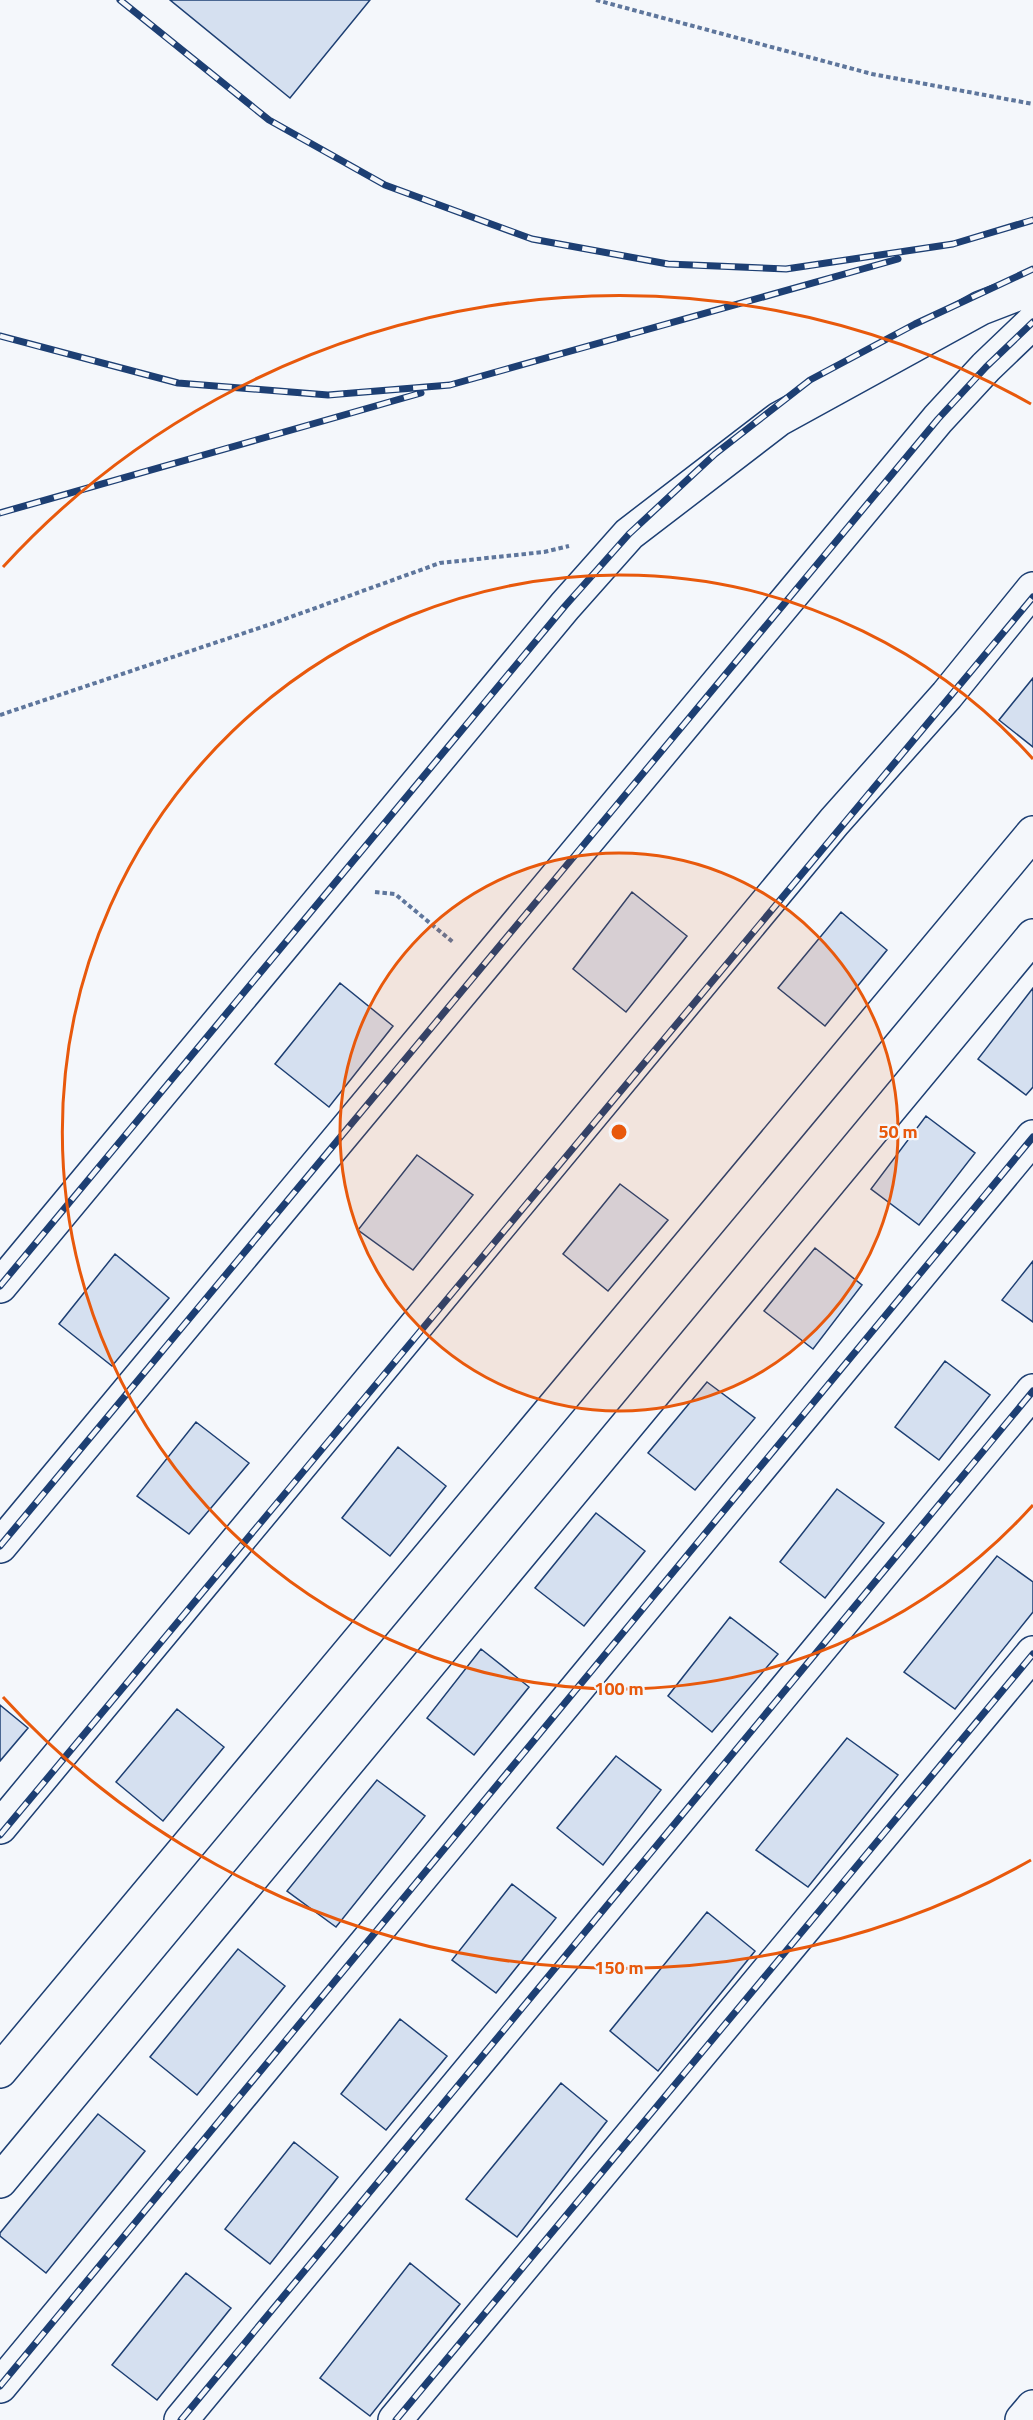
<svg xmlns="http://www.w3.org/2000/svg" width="1033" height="2420" font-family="'Titillium Web',sans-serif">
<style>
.building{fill:#d5e0f0;stroke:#1d3f73;stroke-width:1.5}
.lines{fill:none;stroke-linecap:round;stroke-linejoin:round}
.minor-casing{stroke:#1d3f73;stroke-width:36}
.path{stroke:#5e769c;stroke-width:4;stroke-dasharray:4.5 3;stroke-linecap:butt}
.minor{stroke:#f4f7fb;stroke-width:33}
.rail-casing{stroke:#1d3f73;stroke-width:7}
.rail{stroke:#f4f7fb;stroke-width:4.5;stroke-dasharray:14;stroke-linecap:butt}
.ring{fill:none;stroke:#e8590c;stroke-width:3}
.centre{fill:#e8590c;stroke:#f4f7fb;stroke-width:3}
.ring-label{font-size:18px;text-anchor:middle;font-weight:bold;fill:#e8590c;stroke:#f4f7fb;stroke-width:4.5;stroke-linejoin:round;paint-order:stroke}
</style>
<rect width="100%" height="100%" fill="#f4f7fb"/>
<path class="building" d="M170,0H370L290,98Z
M1033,678V747L999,720Z
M632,892L687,936L626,1012L573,969Z
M841,912L887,950L825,1026L778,988Z
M340,983L393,1026L329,1107L275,1064Z
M1033,988V1087L1026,1095L978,1059Z
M926,1116L975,1153L919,1225L871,1189Z
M417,1155L473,1195L413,1270L358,1230Z
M620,1184L668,1220L608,1291L563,1254Z
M815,1248L862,1285L813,1349L764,1311Z
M115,1254L169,1298L112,1366L59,1324Z
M1033,1261V1322L1002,1300Z
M945,1361L990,1395L939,1460L895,1427Z
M707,1382L755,1418L695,1490L648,1453Z
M196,1422L249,1463L189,1534L137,1496Z
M398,1447L446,1486L390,1556L342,1518Z
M837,1489L884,1523L825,1598L780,1562Z
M596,1513L645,1551L584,1626L535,1588Z
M997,1556L1033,1582V1612L955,1709L904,1672Z
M730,1617L778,1654L712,1732L668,1696Z
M481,1649L529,1687L474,1755L427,1718Z
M0,1705L28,1728L0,1761Z
M177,1709L224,1747L163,1821L116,1782Z
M847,1738L898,1775L808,1887L756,1850Z
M616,1756L661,1790L603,1865L557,1828Z
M377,1780L425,1816L336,1927L287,1891Z
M512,1884L556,1918L496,1993L452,1960Z
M707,1912L755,1951L658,2071L610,2031Z
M238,1949L285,1986L197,2095L150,2057Z
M400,2019L447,2056L386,2130L341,2094Z
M561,2083L607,2121L517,2237L466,2199Z
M98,2114L145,2151L46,2273L0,2236V2233Z
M294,2142L338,2177L270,2264L225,2229Z
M410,2263L460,2304L370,2416L320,2378Z
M186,2273L231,2308L157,2400L112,2365Z"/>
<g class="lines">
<defs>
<path id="minor" d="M0,1286L565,606L629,534L779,419L981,308L1033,288
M0,1546L938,419L986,367L1033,322
M0,1827L834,822L947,695L1033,589
M0,2071L1033,833
M0,2181L1033,936
M0,2386L1033,1137
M181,2420L1033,1391
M395,2420L1033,1653
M1022,2420L1033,2407"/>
</defs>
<use href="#minor" class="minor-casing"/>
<path class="path" d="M596,0L872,74L1033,104
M0,715L274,623L440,563L544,552L569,546
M375,892L395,894L454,943"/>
<use href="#minor" class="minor"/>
<defs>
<path id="rail" d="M120,0L269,120L385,185L532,239L668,264L786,269L953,244L1033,220
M0,336L178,383L328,395L450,385L898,259
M0,513L421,393
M0,1286L565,606L629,534L715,454L810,380L915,324L1033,269
M0,1546L938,419L986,367L1033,322
M0,1835L1033,597
M0,2386L1033,1137
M181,2420L1033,1391
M396,2420L1033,1654"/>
</defs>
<use href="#rail" class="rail-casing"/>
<use href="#rail" class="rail"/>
</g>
<circle cx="619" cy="1132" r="279" fill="#e8590c" fill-opacity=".12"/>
<g class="ring">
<circle cx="619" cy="1132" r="279"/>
<path d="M1033 1505A557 557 0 1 1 1033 759"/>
<path d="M1031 1860A836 836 0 0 1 3 1697M3 567A836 836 0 0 1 1031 404"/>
</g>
<circle cx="619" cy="1132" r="9" class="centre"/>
<g class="ring-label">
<text x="898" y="1138">50 m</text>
<text x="619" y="1695">100 m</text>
<text x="619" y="1974">150 m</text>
</g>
</svg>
